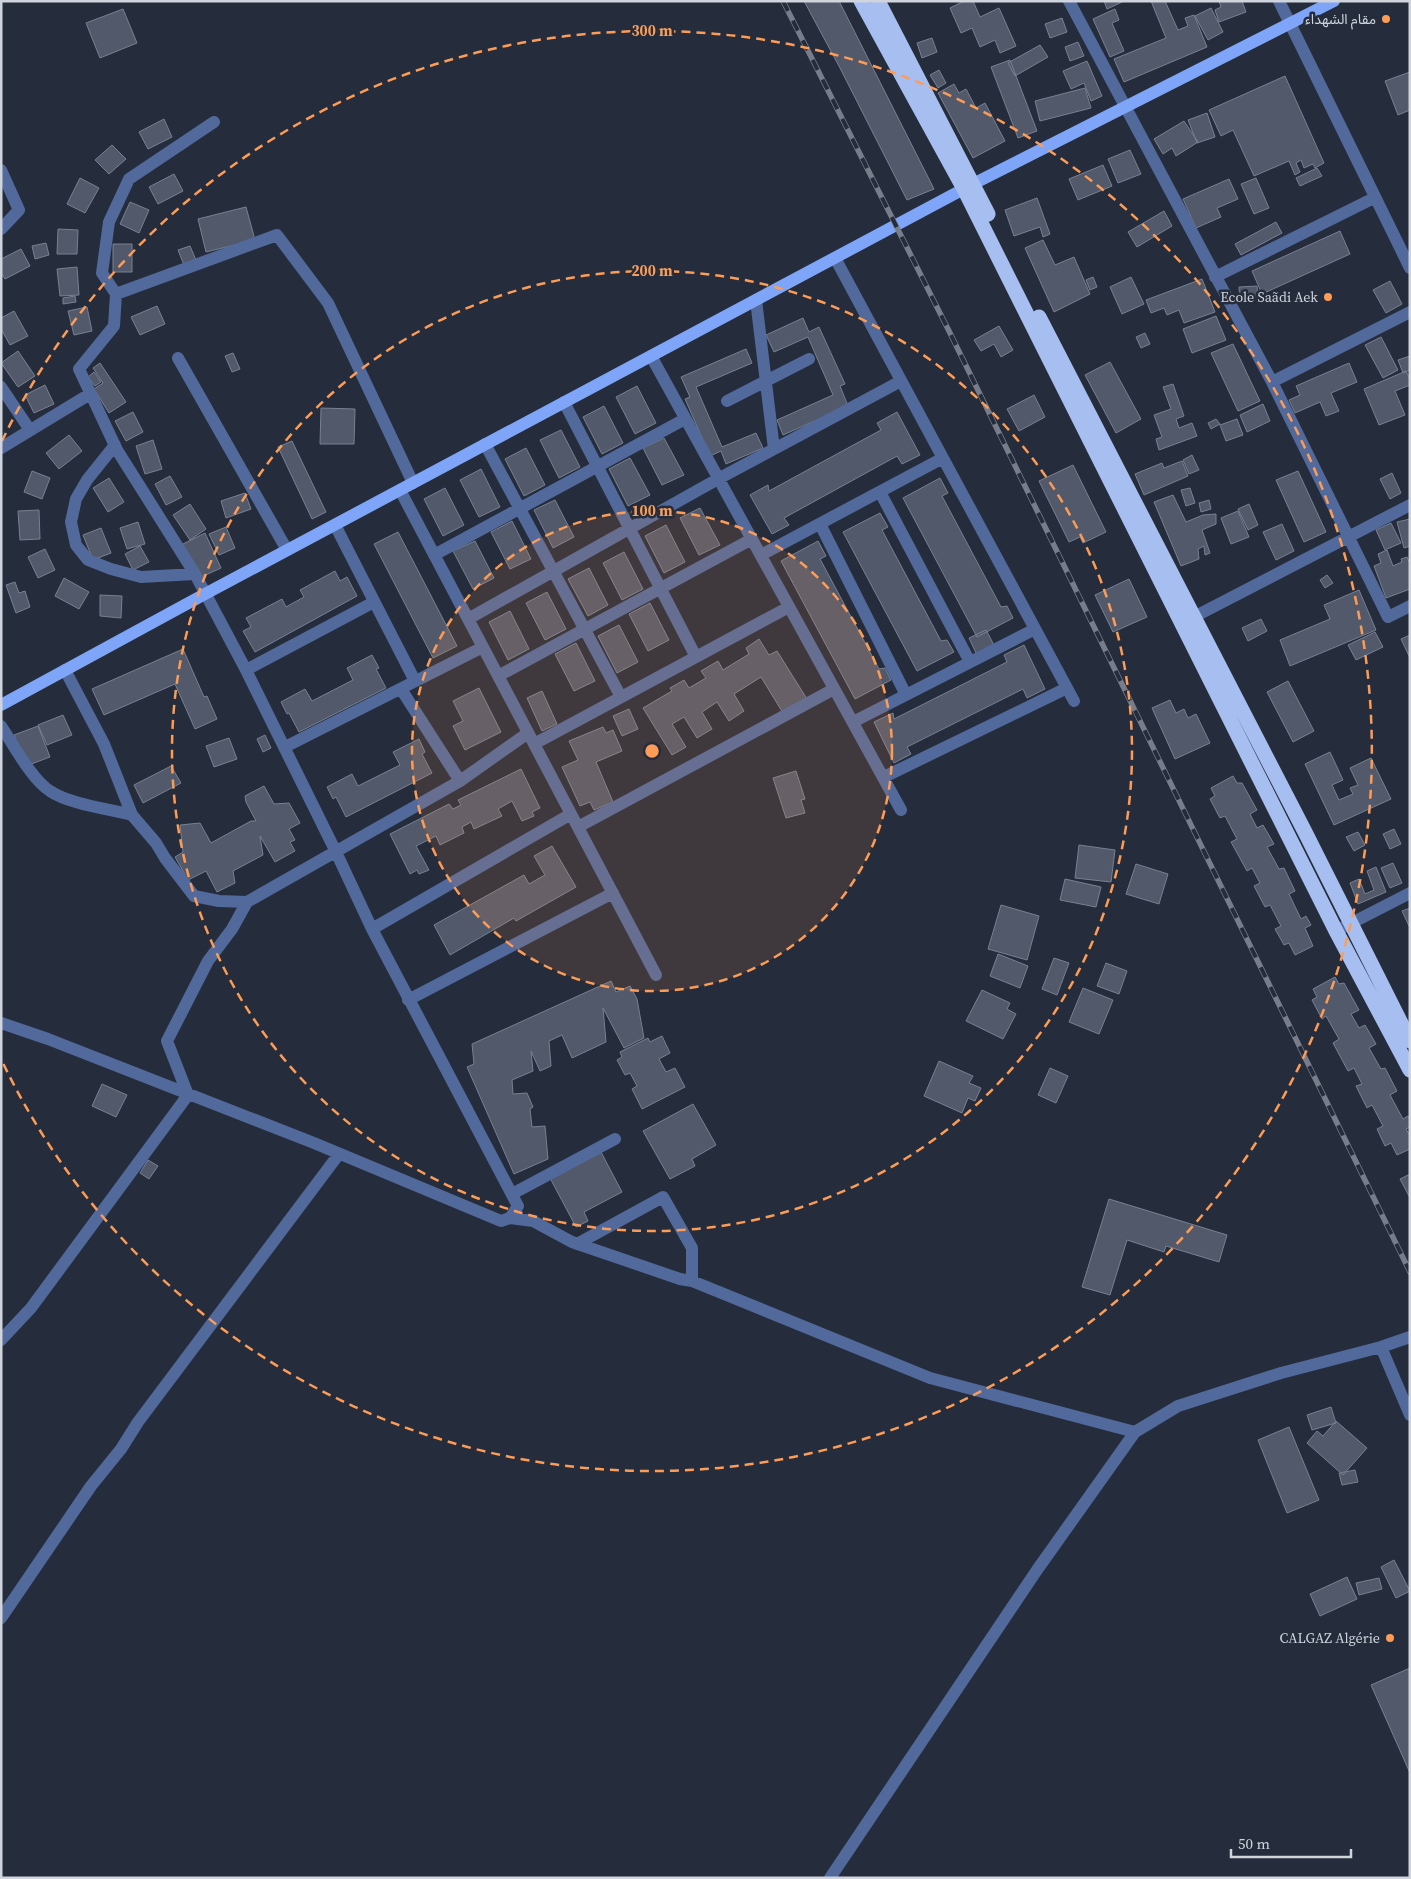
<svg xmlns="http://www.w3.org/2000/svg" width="1411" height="1879" font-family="'Source Serif 4','Noto Sans Arabic',serif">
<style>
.building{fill:#52596a;stroke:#788192}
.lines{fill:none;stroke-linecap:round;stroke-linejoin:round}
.minor{stroke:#51699b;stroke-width:12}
.major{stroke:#7ea5f7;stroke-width:12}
.highway{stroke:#a7bff0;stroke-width:15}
.rail-casing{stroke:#777d8a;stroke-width:5.5}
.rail{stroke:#252c3b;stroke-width:4;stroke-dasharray:11;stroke-linecap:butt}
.ring{fill:none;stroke:#fd9c56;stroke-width:2.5;stroke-dasharray:9 6}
.poi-dot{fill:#fd9c56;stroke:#252c3b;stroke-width:2}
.labels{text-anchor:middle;stroke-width:5;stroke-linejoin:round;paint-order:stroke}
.poi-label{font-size:14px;fill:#cfd4dd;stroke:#252c3b;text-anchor:end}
.centre{fill:#fd9c56;stroke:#252c3b;stroke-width:2.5}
.ring-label{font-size:15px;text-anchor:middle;font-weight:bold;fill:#fd9c56;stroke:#252c3b;stroke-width:5;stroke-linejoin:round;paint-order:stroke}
</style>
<rect width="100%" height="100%" fill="#252c3b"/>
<path class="building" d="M804,1H839L934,189L907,200L840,68Z
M973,1L980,17L999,8L1016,46L1000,53L995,40L980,47L972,28L961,33L950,8L964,1Z
M1104,1H1122V2L1107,9Z
M1151,1H1165L1178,30L1188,26L1185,18L1194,15L1207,47L1124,82L1114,59L1166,38Z
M1219,1H1242L1246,12L1219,22L1215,10L1221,7Z
M1211,8L1223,32L1208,40L1195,16Z
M123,9L137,43L100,58L86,23Z
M1115,9L1119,20L1112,23L1124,51L1110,57L1093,19Z
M1062,18L1067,32L1050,38L1045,24Z
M932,38L937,52L922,58L917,43Z
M1078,42L1084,56L1070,61L1065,47Z
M1040,45L1048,57L1015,76L1008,63Z
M1010,60L1037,131L1018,138L991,67Z
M1087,61L1102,96L1091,101L1084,83L1071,89L1063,71Z
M939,70L946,83L938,88L930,75Z
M1410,72V110L1398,115L1385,81Z
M1285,76L1324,163L1315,168L1313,164L1304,168L1301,160L1296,163L1300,172L1295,175L1289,161L1254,176L1233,130L1221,136L1209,110Z
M954,84L959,93L966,89L976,108L985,103L1005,141L973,158L938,93Z
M1085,88L1091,108L1040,121L1035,101Z
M1207,113L1215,137L1197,143L1188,120Z
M164,119L172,137L148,149L139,132Z
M1184,121L1198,142L1176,156L1172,148L1163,154L1154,139Z
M112,145L126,159L109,174L95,160Z
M1130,150L1141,174L1118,183L1108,159Z
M1103,165L1112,186L1078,200L1069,179Z
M1317,168L1322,176L1300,186L1296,178Z
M174,174L183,191L158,204L149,187Z
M80,178L99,188L85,213L67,204Z
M1256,178L1269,208L1254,214L1241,184Z
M1229,179L1238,199L1217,208L1221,217L1196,228L1183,199Z
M1037,198L1050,234L1043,237L1040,227L1014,236L1005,210Z
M130,202L149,210L139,233L120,224Z
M246,207L255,240L206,252L198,219Z
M1164,211L1172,226L1137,247L1128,232Z
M1276,222L1282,233L1241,255L1235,244Z
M58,229L78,230L77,254H57Z
M1340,231L1350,254L1262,294L1252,271Z
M1043,240L1055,265L1074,257L1090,294L1054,312L1025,248Z
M46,243L49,255L35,259L32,246Z
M113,244H132V272H113Z
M190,246L196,260L184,265L178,250Z
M21,249L30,266L5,279L1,272V259Z
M77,267L79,295L60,296L57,269Z
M1093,277L1097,287L1090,290L1086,280Z
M1131,277L1144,304L1122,314L1110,287Z
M1202,279L1215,312L1184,323L1179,310L1167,315L1164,308L1151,313L1146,300Z
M1390,281L1402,304L1386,313L1373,290Z
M1257,286L1258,300L1240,301L1239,287Z
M75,296L76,302L63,304V298Z
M157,306L165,324L140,335L131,317Z
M87,307L92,331L74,335L68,311Z
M14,311L28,336L10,345L1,329V318Z
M1216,316L1226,340L1192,353L1183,329Z
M803,318L809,332L819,327L845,384L840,386L848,406L783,435L777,420L833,395L808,337L774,352L766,335Z
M999,326L1013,350L1001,357L994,344L981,351L974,340Z
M1145,333L1150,344L1141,348L1136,337Z
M1381,337L1398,370L1383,378L1365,345Z
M1233,344L1260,401L1238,411L1211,353Z
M746,349L752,363L696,387L722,447L756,433L763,448L726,464L721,451L710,456L685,399L690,397L681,377Z
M18,351L35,376L18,387L1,363Z
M233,353L240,369L232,372L225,356Z
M1410,356V370L1403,373L1398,360Z
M1110,362L1141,419L1116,433L1085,375Z
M100,363L126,402L109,413L94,389L103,383L93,368Z
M1349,363L1357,382L1331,393L1339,411L1326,416L1320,402L1295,413L1289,400L1300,395L1296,386Z
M1406,371L1410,379V385L1395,391L1405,415L1379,425L1364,389Z
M94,372L101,382L95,386L88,377Z
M1173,384L1184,416L1176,419L1179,428L1192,423L1197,436L1159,450L1156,439L1162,437L1154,415L1171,409L1163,387Z
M45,385L54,404L34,413L25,395Z
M637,386L656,423L635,434L616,397Z
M1034,395L1045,417L1019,431L1007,409Z
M1263,404L1270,421L1247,432L1240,415Z
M604,406L623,443L602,454L583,417Z
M321,408L355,409L354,444H320Z
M133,412L143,432L126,441L115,421Z
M897,412L920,455L902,464L897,456L784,518L789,525L772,534L750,495L768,485L769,491L881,430L877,423Z
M1216,419L1220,424L1211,429L1208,423Z
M1237,419L1243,435L1226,441L1220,425Z
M561,430L580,467L559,478L540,440Z
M69,435L82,451L59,469L46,453Z
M664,438L684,475L662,485L643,448Z
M153,440L162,469L145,474L136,446Z
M292,441L326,512L312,519L278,447Z
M526,448L545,485L524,496L505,459Z
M1192,455L1199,470L1189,474L1183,460Z
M630,458L650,495L628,506L609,469Z
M1182,461L1188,476L1144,495L1135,474L1162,463L1164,468Z
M1073,465L1106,532L1083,543L1080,537L1069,542L1039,481Z
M481,469L500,507L479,517L460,480Z
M32,471L50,478L42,499L24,492Z
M1298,471L1326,532L1304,542L1276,480Z
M1392,473L1401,493L1390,499L1380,479Z
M170,476L182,497L166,505L155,484Z
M109,478L124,502L108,512L93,488Z
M940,478L948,493L942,496L1001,607L1007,606L1013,618L977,637L903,498Z
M445,488L464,525L443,536L424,499Z
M1190,488L1195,503L1186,506L1181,490Z
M245,493L251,509L226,518L221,501Z
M1173,495L1186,522L1203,515L1216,514V524L1202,530L1210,553L1205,555L1204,546L1198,549L1199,559L1181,566L1154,502Z
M555,500L574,537L553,548L534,510Z
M1209,500L1211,509L1201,512L1199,503Z
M190,504L206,529L190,540L173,515Z
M1249,504L1258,525L1248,530L1238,509Z
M700,508L720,545L699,555L680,518Z
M39,510L40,539L20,540L18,511Z
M1238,511L1249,537L1231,544L1221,518Z
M880,513L888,527L882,530L941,641L947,640L954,652L917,671L843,532Z
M1410,519V546L1404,548L1397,522Z
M512,521L531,559L510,569L491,532Z
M138,522L145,544L127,549L120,528Z
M1391,523L1401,543L1385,550L1376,530Z
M1282,524L1294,551L1276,560L1263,532Z
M666,525L685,562L664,573L645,536Z
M226,527L235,548L219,555L209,534Z
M101,528L111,553L93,560L83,535Z
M398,532L457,646L433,658L374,544Z
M205,533L221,568L199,578L183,544Z
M475,541L494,578L473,589L453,551Z
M818,541L826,556L820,559L879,669L885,668L891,680L855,699L781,561Z
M140,546L149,562L133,570L125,554Z
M45,549L55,570L38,578L28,557Z
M1387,550L1393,566L1402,562L1401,559L1407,557L1410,564V589L1386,598L1374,566L1381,563L1378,554Z
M624,552L643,589L622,600L603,563Z
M589,568L608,605L588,616L568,579Z
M335,571L340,581L347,577L357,596L255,652L243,631L251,627L246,618L282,599L286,607L304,597L300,590Z
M1327,575L1333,583L1325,588L1320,580Z
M64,578L89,592L79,609L55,596Z
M1129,579L1147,617L1113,632L1095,595Z
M15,582L19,593L25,591L30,607L16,613L6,585Z
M1359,590L1376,630L1290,666L1280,640L1330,619L1324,605Z
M547,592L566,629L545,640L526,603Z
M100,595L122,596L121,618L100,616Z
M650,603L669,640L648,651L629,614Z
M510,611L529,649L508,660L489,622Z
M1261,619L1267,631L1248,641L1242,628Z
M619,625L638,662L617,673L598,636Z
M986,630L994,645L976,653L969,638Z
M1375,632L1383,647L1356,660L1348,645Z
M1410,635V658L1401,639Z
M759,639L769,655L777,651L807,699L783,713L761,677L734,694L744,711L729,721L717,702L702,712L712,729L697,738L684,717L672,724L686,747L672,755L643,708L672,691L670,688L684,680L689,688L706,678L701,671L718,661L723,670L749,654L746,648Z
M576,643L595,681L574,691L555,654Z
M1024,645L1045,689L1027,698L1023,689L907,747L911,754L894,763L874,722L893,713L894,719L1007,662L1004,655Z
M183,649L204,697L207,696L217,719L195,729L175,684L104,715L92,689Z
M372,655L379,668L376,669L386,688L299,732L289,713L287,714L281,702L305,689L312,701L353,680L347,668Z
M1288,681L1314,731L1293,742L1267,692Z
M479,688L501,732L465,750L453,726L463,721L453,701Z
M542,691L557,724L542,731L527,698Z
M1170,700L1176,713L1184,709L1188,718L1196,714L1210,743L1175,759L1152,708Z
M629,709L638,729L622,736L613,716Z
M63,715L72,735L47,745L38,725Z
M38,726L50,757L26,766L14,735Z
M603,727L606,733L613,730L622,751L596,762L613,802L594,810L590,802L580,806L562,767L578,760L569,741Z
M265,735L271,748L263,752L257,739Z
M229,738L237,759L214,767L206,746Z
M419,739L425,752L422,754L432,773L346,817L336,797L333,799L327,787L352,774L358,786L400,765L393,752Z
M1330,752L1343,780L1332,785L1339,800L1353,794L1350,788L1358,785L1350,768L1371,758L1391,799L1334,825L1305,764Z
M171,766L181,783L143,803L134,785Z
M521,769L540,808L532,812L534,816L522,821L512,801L498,809L502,816L474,829L471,822L462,827L464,833L440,845L436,836L416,846L429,870L419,874L417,870L410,874L390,834L449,804L453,809L461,805L458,800Z
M796,771L805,799L801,800L805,813L786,818L773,778Z
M1233,776L1237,783H1242L1257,810L1250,814L1257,828L1263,825L1274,844L1267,847L1279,869L1284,868L1295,891L1289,894L1301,919L1306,916L1311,925L1305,928L1313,946L1295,955L1289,943L1284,945L1275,929L1281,926L1270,905L1265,907L1254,886L1260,883L1252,868L1247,871L1231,842L1237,839L1225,816L1220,818L1210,799L1215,796L1211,788Z
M264,786L274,804L289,803L300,823L289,829L295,840L290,842L295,851L275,862L260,836L263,855L233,871L235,883L217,892L206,871L188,880L175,857L183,852L180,825L200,823L211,843L251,821H256L246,802L245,796Z
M1394,829L1401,844L1390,849L1383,834Z
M1358,832L1365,845L1354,851L1346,837Z
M1079,845L1115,850L1111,882L1075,878Z
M552,846L576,887L516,921L514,918L450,955L434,925L524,875L529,884L545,875L534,856Z
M1393,863L1402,883L1390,888L1381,868Z
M1136,864L1168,874L1159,904L1126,894Z
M1376,867L1386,892L1358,904L1350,883L1359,879L1365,894L1374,890L1367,871Z
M1065,879L1101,887L1096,907L1060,900Z
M1001,905L1039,916L1027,960L988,949Z
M1410,908V928L1402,911Z
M998,954L1028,966L1020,988L990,976Z
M1054,958L1069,963L1057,995L1042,989Z
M1106,963L1127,971L1119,994L1097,986Z
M1335,977L1339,984L1344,983L1359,1010L1351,1014L1359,1028L1365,1025L1376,1044L1369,1048L1381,1069L1385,1068L1397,1091L1390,1095L1403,1119L1408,1116L1410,1119V1127L1406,1129L1410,1136V1149L1397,1155L1391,1143L1385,1146L1377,1129L1383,1126L1372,1105L1367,1108L1356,1086L1362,1084L1354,1068L1348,1071L1333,1043L1339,1039L1326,1016L1322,1019L1312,1000L1317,997L1313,989Z
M611,981L616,992L630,986L637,999L644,1038L624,1048L603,1008L606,1042L572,1058L562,1035L549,1041L551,1066L540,1071L531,1051L533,1071L512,1080L513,1094L527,1093L533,1107L530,1109L532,1127L545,1126L548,1159L514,1174L467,1067L474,1064L472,1044Z
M1083,988L1113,1000L1099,1034L1069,1022Z
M982,990L1010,1003L1007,1009L1016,1014L1003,1039L966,1021Z
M662,1036L670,1053L659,1059L666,1072L675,1068L685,1087L642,1109L632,1089L637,1086L630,1073L625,1075L617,1060L622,1057L620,1052L648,1038L650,1042Z
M939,1061L973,1076L969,1083L981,1088L975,1101L968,1098L962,1113L924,1096Z
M1050,1068L1068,1076L1056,1103L1038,1095Z
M102,1084L127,1095L116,1117L92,1106Z
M693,1104L716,1145L692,1159L695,1166L670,1179L643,1131Z
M601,1152L622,1192L584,1212L588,1221L576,1227L550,1178Z
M148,1160L158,1166L149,1179L140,1173Z
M1410,1174V1198L1400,1179Z
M1109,1199L1227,1235L1219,1262L1166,1246L1164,1252L1127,1240L1110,1295L1082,1287Z
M1331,1407L1336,1423L1312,1430L1307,1415Z
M1336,1421L1367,1448L1343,1475L1307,1443L1317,1431L1323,1436Z
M1289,1427L1319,1500L1287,1513L1258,1440Z
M1355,1470L1358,1482L1342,1485L1339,1473Z
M1394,1560L1410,1591L1396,1598L1381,1567Z
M1347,1577L1357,1599L1320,1616L1310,1594Z
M1379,1578L1382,1589L1359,1595L1356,1583Z
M1410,1668V1773L1371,1685Z"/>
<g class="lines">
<path class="minor" d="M1069,1L1272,382L1388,617L1410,606
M1279,1L1410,268
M1,170L19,210L1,229
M835,258L1074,701
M1215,277L1374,198
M116,294L277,235L328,303L413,483
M756,300L774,449
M651,356L901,810
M178,358L287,550
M1272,382L1410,312
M1,387L30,430
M727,401L809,359
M564,402L696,657
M485,444L621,697
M115,445L87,480L76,499L71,522L76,545L88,560L111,569L141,577L195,574
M1,448L90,394
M400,490L656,975
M880,492L970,662
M820,524L906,695
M335,525L415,681
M434,555L685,419
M761,555L943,458
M468,619L718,479L901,381
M1186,621L1410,505
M246,670L374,602
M498,676L752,539
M401,689L460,781
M853,722L1035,629
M1,726C13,744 32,780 50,791C69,804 109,809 132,815
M534,744L789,607
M285,747L483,647
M884,777L1067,688
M578,827L834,689
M247,902L460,781L528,733
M372,929L571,814
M1336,931L1410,893
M408,1000L613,893
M1,1023L48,1039L314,1143L501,1221L510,1218L518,1206L372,929L336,852L246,670L195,574L117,450L79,369L114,326L116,294L102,273L109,222L129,179L214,122
M512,1194L615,1139
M510,1218L533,1221L572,1242L680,1279L692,1281L930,1378L1135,1432
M577,1244L663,1197L692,1248V1281
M1,1340L31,1308L188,1095L167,1041L208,961L232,929L247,902L219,901L194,896L165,858L156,843L132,815L104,744L65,670
M1381,1347L1410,1415
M1,1618L91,1486L121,1449L138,1422L339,1154
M830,1878L1037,1570L1135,1432L1178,1406L1281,1373L1381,1347L1410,1337"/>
<path class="major" d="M1,705L205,594L973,184L1334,1"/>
<path class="highway" d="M861,1L964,189L1336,931L1410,1070
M878,1L988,214
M1039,317L1305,832L1410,1041"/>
<defs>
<path id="rail" d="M783,1L950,333L1410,1272"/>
</defs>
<use href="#rail" class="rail-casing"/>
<use href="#rail" class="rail"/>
</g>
<circle cx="652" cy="751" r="240" fill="#fd9c56" fill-opacity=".12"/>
<g class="ring">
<circle cx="652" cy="751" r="240"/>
<circle cx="652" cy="751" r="480"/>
<path d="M2 441A720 720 0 1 1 2 1061"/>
</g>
<g class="poi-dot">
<circle cx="1386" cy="19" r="5"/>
<circle cx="1328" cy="297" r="5"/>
<circle cx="1390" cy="1638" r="5"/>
</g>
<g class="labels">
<g class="poi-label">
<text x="1376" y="24">مقام الشهداء</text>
<text x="1318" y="302">Ecole Saãdi Aek</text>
<text x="1380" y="1643">CALGAZ Algérie</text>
</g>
</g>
<circle cx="652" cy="751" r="8" class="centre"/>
<g class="ring-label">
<text x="652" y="36">300 m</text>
<text x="652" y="276">200 m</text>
<text x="652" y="516">100 m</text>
</g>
<rect width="1411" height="1879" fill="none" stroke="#cfd4dd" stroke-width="5"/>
<path d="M1231 1849v8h120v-8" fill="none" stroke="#cfd4dd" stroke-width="2.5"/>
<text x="1238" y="1849" font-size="15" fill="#cfd4dd" stroke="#252c3b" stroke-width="4" paint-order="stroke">50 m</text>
</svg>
